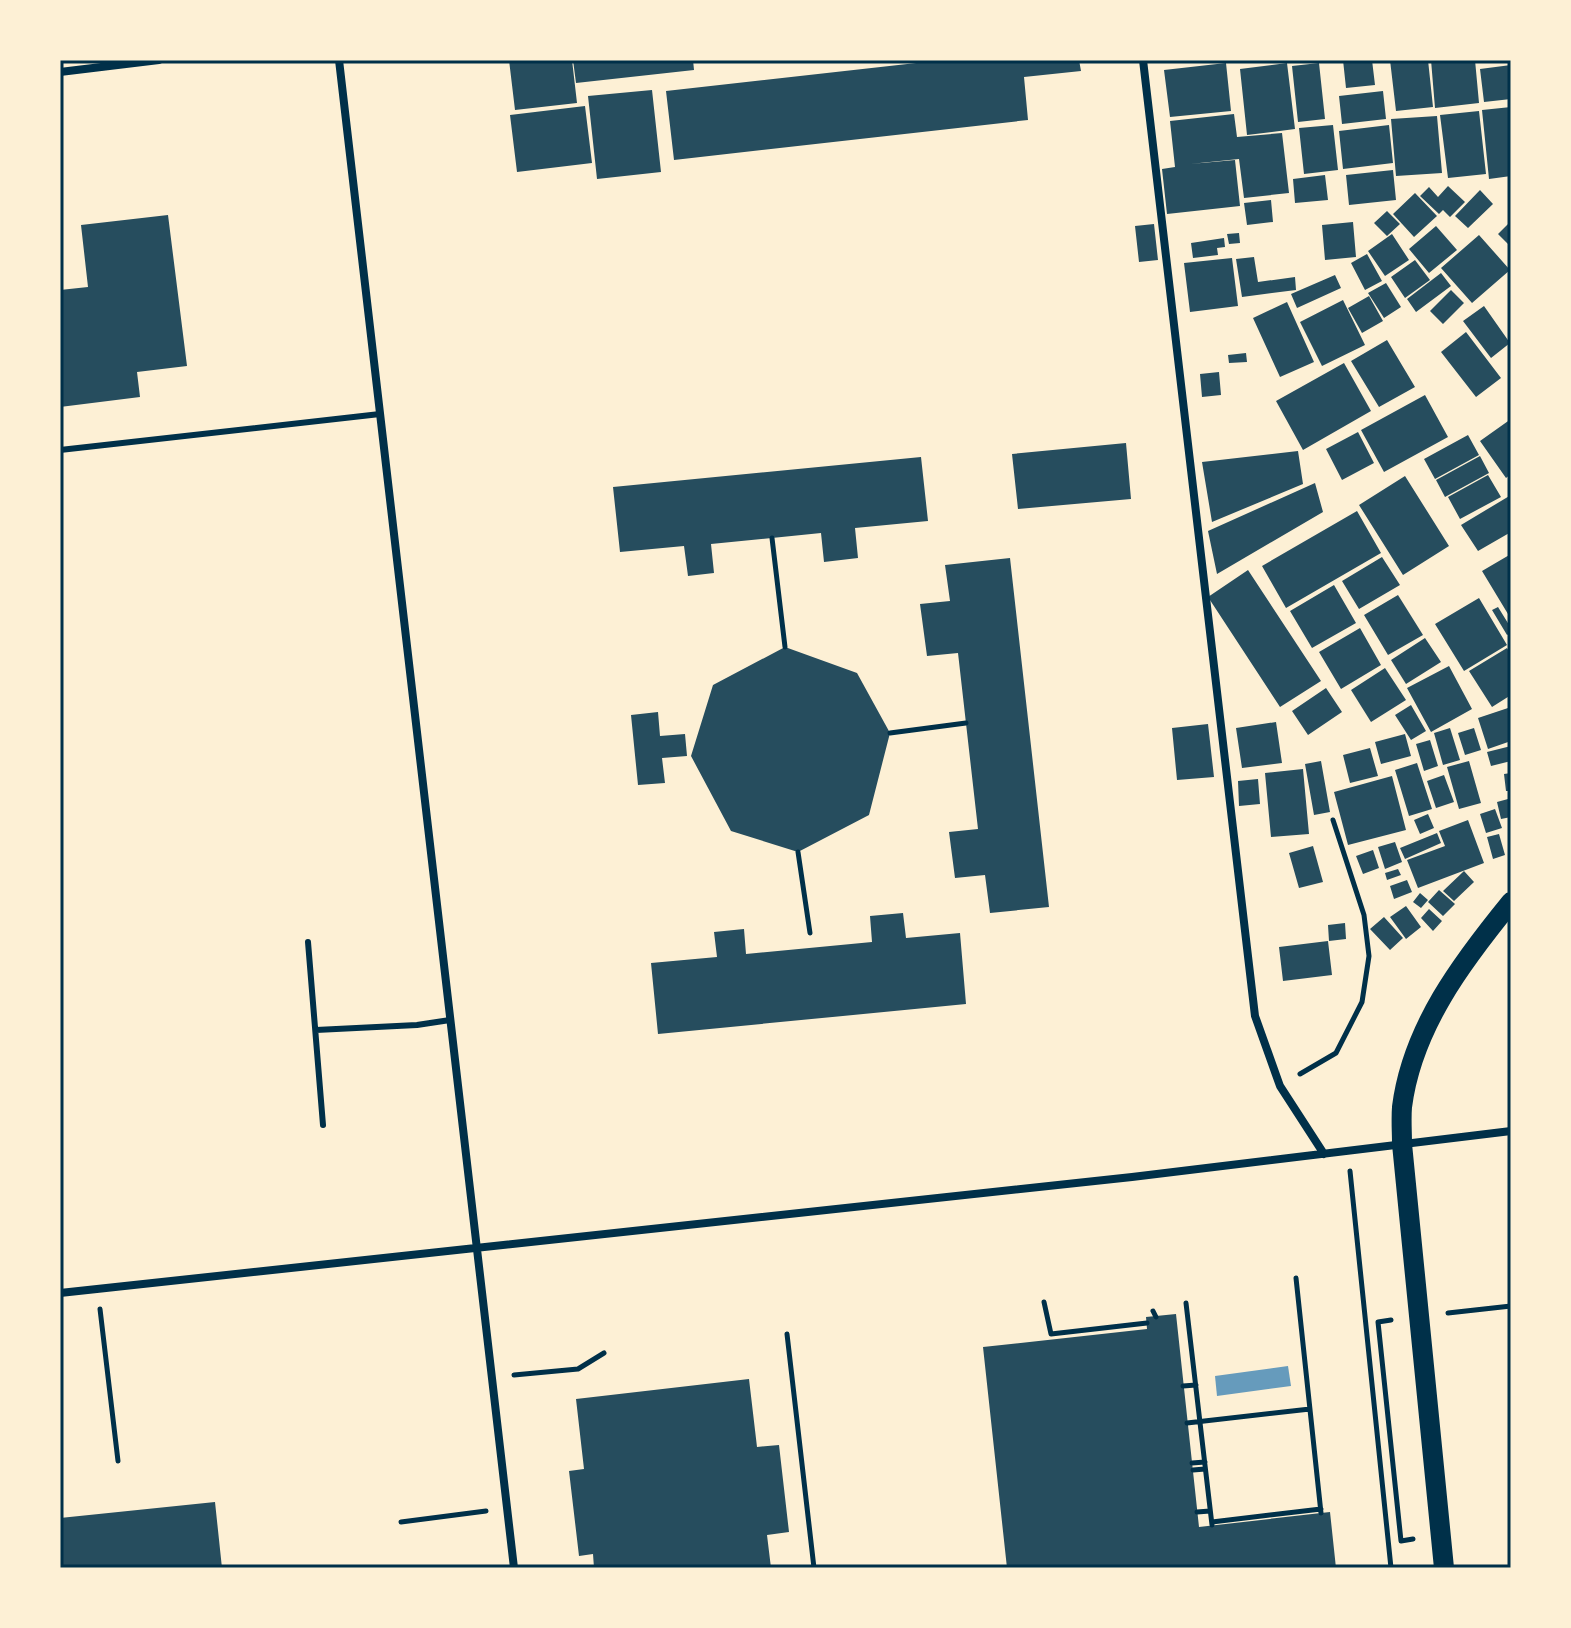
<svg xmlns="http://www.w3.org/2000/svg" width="1571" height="1628" font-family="Signika,sans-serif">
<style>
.water{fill:#669bbc}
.building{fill:#264d5e}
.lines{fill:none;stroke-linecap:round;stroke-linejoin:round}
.path{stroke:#003049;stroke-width:5}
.service{stroke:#003049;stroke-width:6}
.minor{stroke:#003049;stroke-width:8}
.primary{stroke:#003049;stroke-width:20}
.neatline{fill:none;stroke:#003049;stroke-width:3}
</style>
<rect width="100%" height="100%" fill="#fdf0d5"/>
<path class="water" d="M1288,1366L1291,1386L1217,1396L1215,1376Z"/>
<path class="building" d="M509,60H572L577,103L515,110Z
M573,60H693L694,70L576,83Z
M943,60H1079L1081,71L1024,77L1028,120L674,160L666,91Z
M1343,60H1372L1375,85L1346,88Z
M1390,60H1428L1433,107L1396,111Z
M1431,60H1475L1479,103L1435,108Z
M1226,63L1231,111L1170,117L1164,70Z
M1287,63L1295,129L1247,135L1240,69Z
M1319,63L1325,119L1298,122L1292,66Z
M1511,65V99L1484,102L1480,69Z
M652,90L661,172L597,179L588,96Z
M1383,91L1386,119L1342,124L1339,96Z
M585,106L592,163L517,172L510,115Z
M1511,107V176L1489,179L1482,110Z
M1479,111L1486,174L1448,178L1440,115Z
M1234,114L1237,137L1282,133L1289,193L1244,198L1239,159L1190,164L1235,160L1240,206L1167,214L1162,169L1175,167L1170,121Z
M1437,116L1442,173L1396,176L1391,119Z
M1333,125L1338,170L1304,174L1299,128Z
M1389,125L1393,163L1343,169L1339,131Z
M1393,170L1396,200L1349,205L1346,175Z
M1325,175L1328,200L1295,203L1293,179Z
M1448,186L1465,202L1450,217L1443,210L1439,214L1420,196L1429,187L1438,197Z
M1480,190L1493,204L1468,228L1455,216Z
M1415,193L1437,216L1414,237L1393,214Z
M1271,200L1273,222L1247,225L1244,203Z
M1387,211L1400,224L1387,236L1374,223Z
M168,215L187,366L137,372L140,397L60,407V290L88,287L81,225Z
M1511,221V247L1498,234Z
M1353,222L1356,257L1325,260L1322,225Z
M1154,224L1158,260L1139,262L1135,226Z
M1436,226L1457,250L1429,273L1409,249Z
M1239,233L1240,243L1229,244L1227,234Z
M1392,234L1409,260L1385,276L1368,251Z
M1479,235L1510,270L1472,303L1441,268Z
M1224,238L1225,247L1217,248L1218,255L1193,258L1191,243Z
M1367,254L1382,281L1365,290L1351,263Z
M1254,257L1258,282L1295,277L1296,290L1242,297L1236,259Z
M1232,258L1238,306L1190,312L1184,263Z
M1415,260L1430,280L1405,298L1391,277Z
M1441,273L1451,286L1416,312L1407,299Z
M1335,275L1341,288L1297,308L1291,294Z
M1386,283L1401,307L1384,318L1368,293Z
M1451,290L1464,303L1443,324L1430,311Z
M1369,296L1383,321L1362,333L1348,308Z
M1343,300L1365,345L1322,366L1300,322Z
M1287,302L1314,362L1280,377L1253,318Z
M1484,306L1510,343L1491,358L1463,321Z
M1466,332L1501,378L1476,397L1441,352Z
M1387,340L1415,387L1379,407L1351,361Z
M1246,353L1247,362L1229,363L1228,355Z
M1344,363L1371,411L1303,450L1276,401Z
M1219,372L1221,395L1202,397L1200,374Z
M1425,395L1448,437L1384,472L1361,430Z
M1511,419V474L1506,478L1480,441Z
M1358,432L1374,463L1342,480L1326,449Z
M1468,435L1479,455L1435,479L1424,459Z
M1126,443L1131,499L1018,509L1012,454Z
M1298,451L1303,484L1212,522L1202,462Z
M1480,456L1489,473L1445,497L1436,480Z
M921,457L928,521L855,528L858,558L824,562L821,533L711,544L714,573L688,576L684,546L620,552L613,487Z
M1488,475L1501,497L1460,519L1448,497Z
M1405,476L1449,546L1403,575L1359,505Z
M1315,483L1323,512L1217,574L1208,531Z
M1511,495V532L1478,551L1461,525Z
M1357,511L1381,553L1286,608L1262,566Z
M1511,554V619L1482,571Z
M1382,557L1400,585L1359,609L1342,581Z
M1010,558L1049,907L990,913L985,875L955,878L949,832L978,829L958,653L927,656L920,604L950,601L945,565Z
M1248,570L1321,681L1280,707L1208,597Z
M1334,585L1356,623L1312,648L1290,611Z
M1398,595L1423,635L1388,655L1364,615Z
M1479,598L1507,645L1464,671L1435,624Z
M1498,607L1511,628V633L1507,635L1492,610Z
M1360,628L1381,665L1341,689L1319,652Z
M1425,638L1441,662L1406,684L1391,660Z
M785,647L857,673L890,733L869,815L798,852L731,831L691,756L713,685Z
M1507,648L1511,655V695L1492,707L1469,671Z
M1449,666L1472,709L1431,732L1407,688Z
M1385,668L1406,700L1371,722L1351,690Z
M1326,688L1342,712L1308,735L1292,711Z
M1411,705L1426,731L1411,740L1395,715Z
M1511,707V741L1488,749L1478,718Z
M658,712L660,736L685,734L687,756L662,758L665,783L638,785L631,715Z
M1276,722L1282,763L1242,768L1236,728Z
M1208,724L1214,777L1177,780L1172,728Z
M1450,728L1460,760L1443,765L1434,733Z
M1474,728L1481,750L1465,755L1458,733Z
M1405,734L1411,756L1381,764L1375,742Z
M1430,740L1438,766L1424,771L1416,744Z
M1511,746V761L1491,766L1487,752Z
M1370,748L1378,776L1350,783L1343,755Z
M1321,761L1330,812L1314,815L1305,764Z
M1469,761L1481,803L1459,809L1447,767Z
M1417,763L1432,809L1409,816L1395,770Z
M1303,769L1309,834L1271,837L1265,773Z
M1511,773V791H1506L1504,774Z
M1444,775L1454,802L1436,808L1427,781Z
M1392,776L1406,830L1348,845L1334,792Z
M1258,779L1260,804L1239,806L1238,781Z
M1508,799L1511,817L1501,819L1497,802Z
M1495,809L1502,828L1486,833L1480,814Z
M1428,814L1434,828L1420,834L1414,820Z
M1468,820L1484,863L1418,888L1407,860L1445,846L1439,831Z
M1437,833L1441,843L1405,859L1400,848Z
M1499,834L1505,855L1493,859L1487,837Z
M1395,842L1402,862L1385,869L1378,847Z
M1313,846L1323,882L1299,888L1289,853Z
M1373,850L1379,868L1363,874L1356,856Z
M1398,869L1401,875L1387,880L1385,873Z
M1464,871L1474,882L1454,901L1443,891Z
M1407,880L1412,892L1394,899L1390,886Z
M1439,890L1455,904L1443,916L1428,902Z
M1420,893L1428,900L1421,908L1413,902Z
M1406,906L1421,927L1406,939L1390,917Z
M1429,909L1442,921L1433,931L1421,918Z
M903,913L906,938L960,933L966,1004L658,1034L651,963L717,957L714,932L744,929L746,954L872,942L870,916Z
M1384,917L1403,938L1390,950L1370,929Z
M1345,923L1346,939L1329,941L1328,925Z
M1328,941L1332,975L1283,981L1279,947Z
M1176,1314L1199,1527L1330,1512L1336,1568H1007L983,1347L1147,1329L1146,1317Z
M749,1379L757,1447L779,1445L789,1532L767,1535L771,1568H594L593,1554L579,1556L569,1471L584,1469L576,1399Z
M215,1502L222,1568H60V1518Z"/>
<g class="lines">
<path class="path" d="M772,538L785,647
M890,733L966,723
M798,852L810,933
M1300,1074L1336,1053L1362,1002L1369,956L1364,915L1333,820
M1350,1171L1391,1568
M1296,1278L1321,1513
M1044,1302L1051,1334L1147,1323
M1186,1303L1212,1525
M100,1309L118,1461
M1153,1311L1156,1317
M1448,1313L1511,1306
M1391,1320L1378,1322L1401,1541L1413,1539
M787,1334L814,1568
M514,1375L578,1369L604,1353
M1183,1386L1196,1385
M1187,1423L1310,1409
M1192,1463L1205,1462
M1193,1470L1205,1469
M1197,1512L1210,1511
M401,1522L486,1511
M1212,1522L1321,1509"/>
<path class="service" d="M60,450L380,414
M308,942L323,1125
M316,1030L417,1025L450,1020"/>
<path class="minor" d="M339,60L514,1568
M1143,60L1255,1016L1280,1086L1324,1154
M60,72L159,60
M60,1293L1132,1177L1511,1131"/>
<path class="primary" d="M1444,1568L1402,1144C1402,1132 1401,1119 1402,1107C1412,1028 1462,962 1511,902"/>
</g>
<rect width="1571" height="1628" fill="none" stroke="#fdf0d5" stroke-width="124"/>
<rect x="62" y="62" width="1447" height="1504" class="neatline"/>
</svg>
